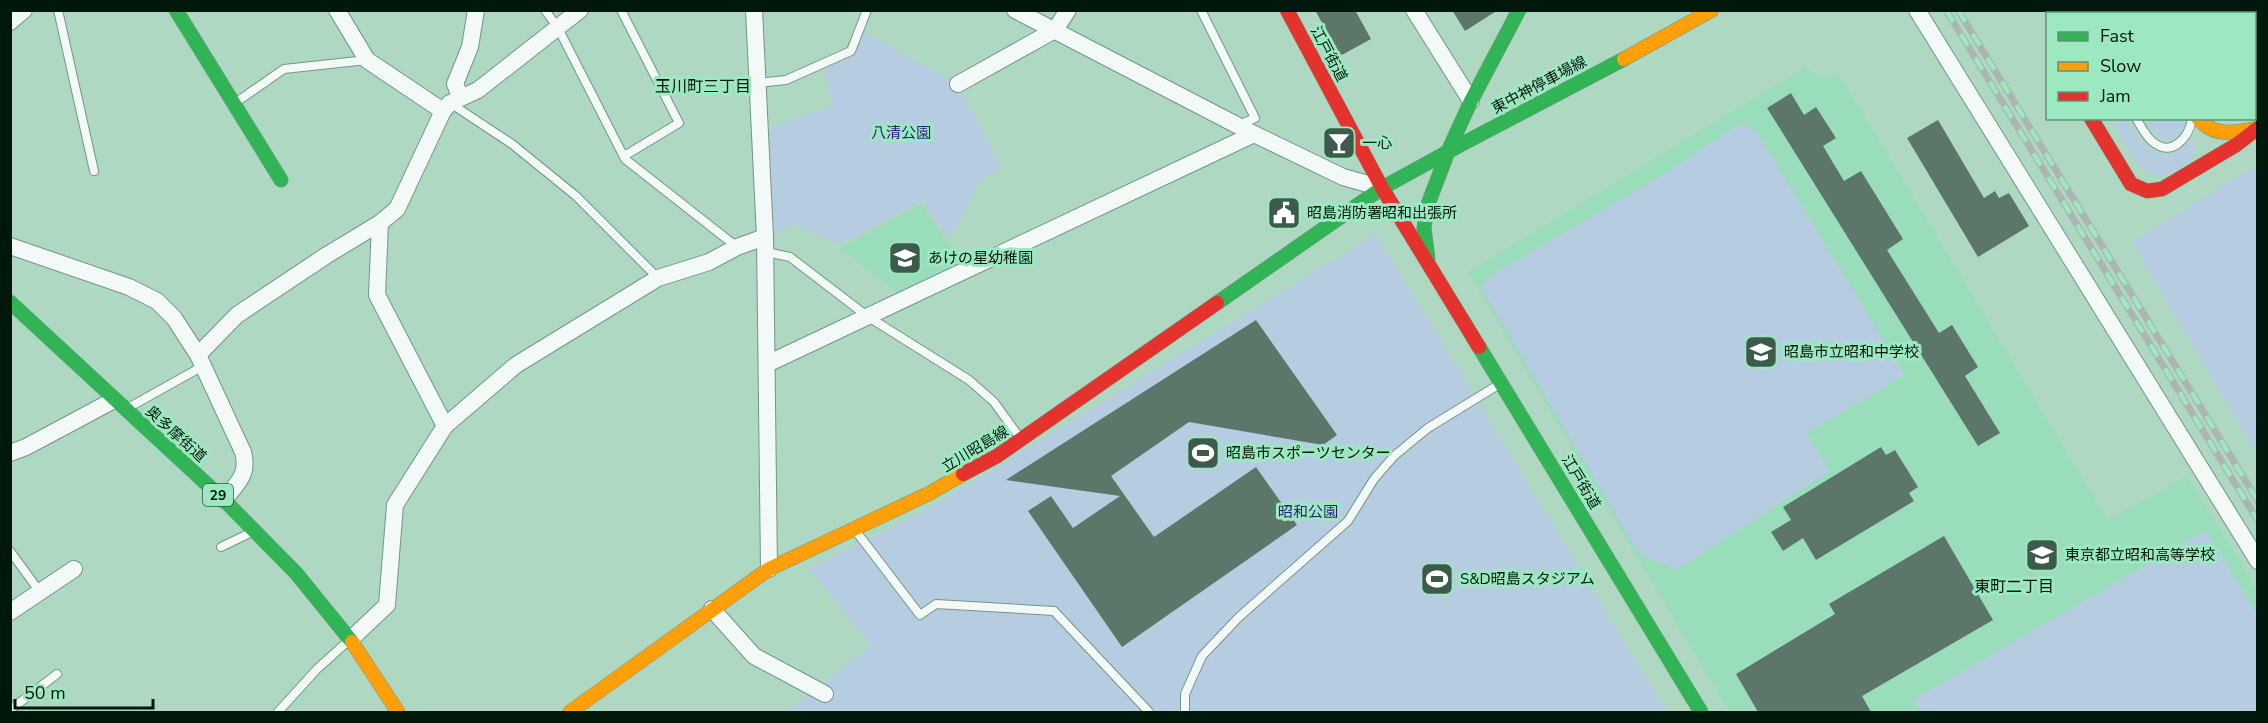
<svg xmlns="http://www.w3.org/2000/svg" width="2268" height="723" font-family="'Nunito Sans','Noto Sans JP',sans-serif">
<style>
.built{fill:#9addbb}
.green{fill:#b6cce0}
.building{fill:#5c7769}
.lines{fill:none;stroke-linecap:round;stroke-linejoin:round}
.lane-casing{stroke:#749686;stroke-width:10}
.street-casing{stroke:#749686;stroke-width:18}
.fast-casing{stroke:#749686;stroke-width:15}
.slow-casing{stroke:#749686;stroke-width:15}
.jam-casing{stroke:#749686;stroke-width:15}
.lane{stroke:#f3f9f6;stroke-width:8}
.street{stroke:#f3f9f6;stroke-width:16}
.fast{stroke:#30b455;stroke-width:14}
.slow{stroke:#ff9f0a;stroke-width:14}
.jam{stroke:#e5322d;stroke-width:14}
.rail-casing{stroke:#acb6b1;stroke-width:7}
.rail{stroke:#9ce9c1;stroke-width:4.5;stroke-dasharray:14;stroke-linecap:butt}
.labels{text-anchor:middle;stroke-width:6;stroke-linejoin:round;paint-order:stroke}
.shield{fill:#9ce9c1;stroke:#2f5742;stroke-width:1.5}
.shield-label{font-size:14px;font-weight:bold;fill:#00180b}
.street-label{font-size:15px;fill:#00180b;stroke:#9ce9c1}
.park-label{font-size:15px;fill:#2b1d79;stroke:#9ce9c1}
.poi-label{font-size:15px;fill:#00180b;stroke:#9ce9c1;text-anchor:start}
.neighbourhood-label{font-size:16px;fill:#00180b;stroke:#9ce9c1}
</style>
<rect width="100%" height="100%" fill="#aed8c2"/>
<path class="built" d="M1805,67L1824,80L1838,73L2108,520L2187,476L2257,590V712H1729L1468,272Z
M921,204L964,267L901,296L840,248Z"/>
<path class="green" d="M862,31L958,84L1002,169L979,181L961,220L947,238L922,201L840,245L797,225L771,235L766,129L834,105L823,68L851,51Z
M2111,119H2127C2144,147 2163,173 2193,138C2204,155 2177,173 2162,176C2157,177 2149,173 2145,170C2132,161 2119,132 2111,119Z
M2146,119H2184C2184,131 2178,139 2165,140L2154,132Z
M1739,124L1756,130L1905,375L1807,433L1830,471L1677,570L1639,554L1481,288L1491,275L1653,181Z
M2257,165V455L2132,242Z
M1376,234L1667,712H787L871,645L809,569L935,505Z
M2206,530L2257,614V712H1921L1913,700Z"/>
<path class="building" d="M1315,10H1355L1371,39L1340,56Z
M1452,10H1498L1465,31Z
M1791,93L1804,115L1816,107L1836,138L1823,146L1844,181L1861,171L1903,239L1887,250L1939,333L1952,325L1978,367L1965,376L2000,433L1978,446L1767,108Z
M1938,120L1984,198L1995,191L1999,198L2009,193L2029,226L1978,257L1907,138Z
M1256,320L1337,435L1323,445L1189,422L1111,476L1154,537L1256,467L1297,525L1122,647L1028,511L1051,496L1073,528L1120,496L1006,480Z
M1881,447L1886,455L1895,450L1918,487L1909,493L1914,501L1816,560L1803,538L1783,551L1771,532L1791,520L1783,507Z
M1944,536L1993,620L1862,696L1871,712H1758L1736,674L1835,614L1829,604Z"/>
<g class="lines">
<defs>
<path id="lane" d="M58,10L94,171
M545,10L558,28L625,159L737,247
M621,10L679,123L624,156
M1201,10L1255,118L1239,125
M757,83L786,80L851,51L867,10
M235,103L284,69L367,60
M450,103L512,144L576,196L658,278
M2136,118C2141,126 2145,136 2153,142C2172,158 2189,137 2192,119
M766,252L790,257L867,316L969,380L994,402L1020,438
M128,408L203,366
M855,530L920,615L936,604L1054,611L1149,712
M221,547L250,533
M10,551L40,592
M10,710L57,674
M278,712L317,669L347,642
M1185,712V694L1202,656L1239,617L1348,521L1374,479L1394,456L1428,428L1498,385"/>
<path id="street" d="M337,10L367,60L443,111
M754,10L765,237L769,569
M1015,10L1254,134L1343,177L1382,188
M1414,10L1471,101
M1917,10L2258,561
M10,22L24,10
M958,84L1055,30L1068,10
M461,98L455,84L470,47L476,10
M380,223L377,295L445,426
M10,246L129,287L157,301L174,318L198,355L243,452C249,475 238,482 224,500
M198,355L237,315L327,255L380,223L397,209L443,111L450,103L478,90L580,10
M767,364L1254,134
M10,453L26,447L114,400
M712,609L754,656L825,694
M10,612L74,569
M350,640L387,605L395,505L445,426L516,365L658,278L709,262L737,247L765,237"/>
<path id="fast" d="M176,10L281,180
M1428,259L1424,228L1427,207L1449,149L1471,101L1519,10
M10,302L224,500L296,573L352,642
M1217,303L1382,188L1464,143L1624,59
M1479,347L1701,712"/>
<path id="slow" d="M1624,59L1712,10
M2198,118C2213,137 2233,133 2255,129
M352,642L398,712
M570,712L769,569L928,494L963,474"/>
<path id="jam" d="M1287,10L1382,188L1479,347
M2091,118L2131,184L2147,191L2162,189L2236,145L2258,128
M963,474L997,456L1217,303"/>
</defs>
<use href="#lane" class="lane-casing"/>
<use href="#street" class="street-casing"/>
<use href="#fast" class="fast-casing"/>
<use href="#slow" class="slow-casing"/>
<use href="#jam" class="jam-casing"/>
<use href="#lane" class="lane"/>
<use href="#street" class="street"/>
<use href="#fast" class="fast"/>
<use href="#slow" class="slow"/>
<use href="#jam" class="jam"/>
<defs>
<path id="rail" d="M1946,10L2258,521
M1958,10L2258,501"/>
</defs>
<use href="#rail" class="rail-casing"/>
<use href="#rail" class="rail"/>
</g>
<defs>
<symbol id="bar-square" viewBox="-11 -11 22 22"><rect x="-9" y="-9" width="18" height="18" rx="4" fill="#3d5b4b" stroke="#9ce9c1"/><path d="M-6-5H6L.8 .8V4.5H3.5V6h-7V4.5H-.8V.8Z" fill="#fff"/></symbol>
<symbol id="civic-square" viewBox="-11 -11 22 22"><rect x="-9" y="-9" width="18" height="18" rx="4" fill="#3d5b4b" stroke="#9ce9c1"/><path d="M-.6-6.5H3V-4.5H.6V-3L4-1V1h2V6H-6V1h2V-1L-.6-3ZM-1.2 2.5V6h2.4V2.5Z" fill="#fff"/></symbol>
<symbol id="school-square" viewBox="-11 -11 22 22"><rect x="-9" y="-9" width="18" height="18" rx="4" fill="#3d5b4b" stroke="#9ce9c1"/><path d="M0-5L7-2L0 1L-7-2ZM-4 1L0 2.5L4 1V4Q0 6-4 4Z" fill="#fff"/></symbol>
<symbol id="stadium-square" viewBox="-11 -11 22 22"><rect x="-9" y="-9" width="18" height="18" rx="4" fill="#3d5b4b" stroke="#9ce9c1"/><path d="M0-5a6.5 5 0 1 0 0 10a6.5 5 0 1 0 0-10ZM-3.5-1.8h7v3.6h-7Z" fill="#fff"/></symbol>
</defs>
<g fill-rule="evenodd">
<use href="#bar-square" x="1320" y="124" width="38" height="38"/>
<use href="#civic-square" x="1265" y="194" width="38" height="38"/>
<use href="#school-square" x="886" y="239" width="38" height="38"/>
<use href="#school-square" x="1742" y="333" width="38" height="38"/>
<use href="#stadium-square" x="1184" y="434" width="38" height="38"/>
<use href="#school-square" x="2023" y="536" width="38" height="38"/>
<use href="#stadium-square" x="1418" y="560" width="38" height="38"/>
</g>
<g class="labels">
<rect class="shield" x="203" y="484" width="30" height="22" rx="4.5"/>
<g class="shield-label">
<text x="218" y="500">29</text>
</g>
<g class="street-label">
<text transform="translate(1329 54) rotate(62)" y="5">江戸街道</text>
<text transform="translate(1539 85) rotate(-28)" y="5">東中神停車場線</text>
<text transform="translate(176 434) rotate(42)" y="5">奥多摩街道</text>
<text transform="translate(975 449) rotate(-31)" y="5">立川昭島線</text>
<text transform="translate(1581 482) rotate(59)" y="5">江戸街道</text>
</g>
<g class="park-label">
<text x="901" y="138">八清公園</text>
<text x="1308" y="517">昭和公園</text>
</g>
<g class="poi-label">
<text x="1362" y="148">一心</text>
<text x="1307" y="218">昭島消防署昭和出張所</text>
<text x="928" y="263">あけの星幼稚園</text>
<text x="1784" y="357">昭島市立昭和中学校</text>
<text x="1226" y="458">昭島市スポーツセンター</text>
<text x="2065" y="560">東京都立昭和高等学校</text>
<text x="1460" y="584">S&amp;D昭島スタジアム</text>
</g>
<g class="neighbourhood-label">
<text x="703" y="92">玉川町三丁目</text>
<text x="2014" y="592">東町二丁目</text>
</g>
</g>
<rect width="2268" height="723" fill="none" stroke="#00180b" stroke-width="24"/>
<rect x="2046" y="12" width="210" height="108" fill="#9ce9c1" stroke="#5e9578" stroke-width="1.5"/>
<rect x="2058" y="32" width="30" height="9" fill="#30b455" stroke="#5e9578" stroke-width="1.5"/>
<text x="2100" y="42" font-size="18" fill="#00180b">Fast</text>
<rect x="2058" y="62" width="30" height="9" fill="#ff9f0a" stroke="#5e9578" stroke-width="1.5"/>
<text x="2100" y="72" font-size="18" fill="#00180b">Slow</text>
<rect x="2058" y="92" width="30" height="9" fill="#e5322d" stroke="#5e9578" stroke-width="1.5"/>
<text x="2100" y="102" font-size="18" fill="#00180b">Jam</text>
<path d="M15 699v9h138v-9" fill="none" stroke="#00180b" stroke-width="3"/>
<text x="24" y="699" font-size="18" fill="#00180b" stroke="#9ce9c1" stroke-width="4.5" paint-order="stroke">50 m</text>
</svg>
